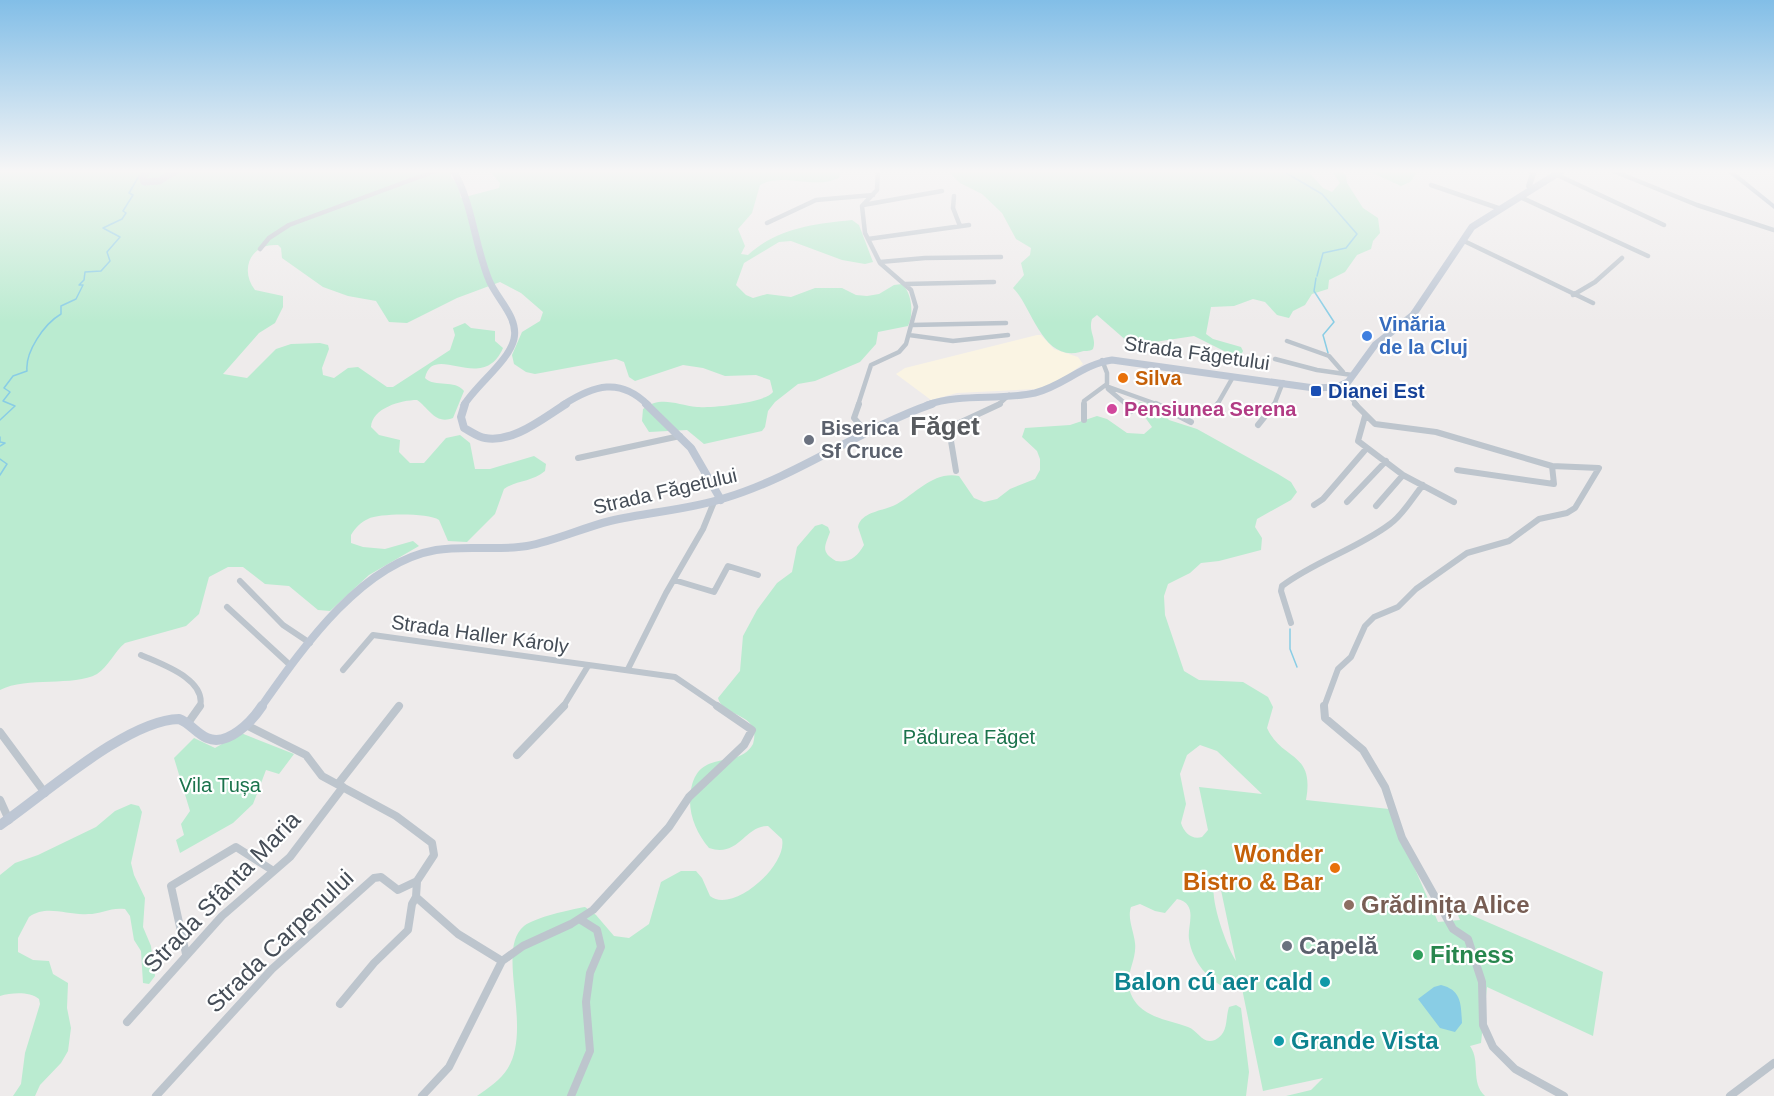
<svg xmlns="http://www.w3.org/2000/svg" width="1774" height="1096" font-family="Arial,sans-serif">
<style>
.commercial{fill:#faf4e3}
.green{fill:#baebd0;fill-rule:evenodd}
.water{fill:#89cde5}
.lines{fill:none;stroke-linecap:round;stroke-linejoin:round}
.stream{stroke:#89cde5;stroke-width:1.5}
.minor-far2{stroke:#bdc5cd;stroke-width:4.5}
.minor-far1{stroke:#bdc5cd;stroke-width:6}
.minor{stroke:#bdc5cd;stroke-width:8}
.tertiary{stroke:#bdc5cd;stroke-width:6}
.secondary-far2{stroke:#bec7d4;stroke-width:7}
.secondary-far1{stroke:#bec7d4;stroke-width:8}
.secondary{stroke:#bec7d4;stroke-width:10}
.primary{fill:#acb9c9;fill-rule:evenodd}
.shop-dot{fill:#3f7fe0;stroke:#fff;stroke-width:2}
.food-dot{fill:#e8710a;stroke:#fff;stroke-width:2}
.transit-dot{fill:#1a4fb4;stroke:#fff;stroke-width:2}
.hotel-dot{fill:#d1479c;stroke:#fff;stroke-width:2}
.worship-dot{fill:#6b7280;stroke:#fff;stroke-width:2}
.education-dot{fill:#8d6e63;stroke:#fff;stroke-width:2}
.leisure-dot{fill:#2e9e5b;stroke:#fff;stroke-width:2}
.culture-dot{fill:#0f9aa8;stroke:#fff;stroke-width:2}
.labels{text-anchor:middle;stroke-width:4.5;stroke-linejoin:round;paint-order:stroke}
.shop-label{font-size:20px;font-weight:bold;fill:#366cbe;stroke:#fff;text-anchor:start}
.street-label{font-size:20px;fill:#454d57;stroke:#fff}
.food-label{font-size:20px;font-weight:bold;fill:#c56008;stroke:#fff;text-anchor:start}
.transit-label{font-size:20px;font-weight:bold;fill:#164399;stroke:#fff;text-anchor:start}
.hotel-label{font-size:20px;font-weight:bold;fill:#b23c85;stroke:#fff;text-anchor:start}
.worship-label{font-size:20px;font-weight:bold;fill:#5b616d;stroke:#fff;text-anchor:start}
.park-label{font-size:20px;fill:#1b734c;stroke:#fff}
.near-food-label{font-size:24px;font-weight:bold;fill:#c56008;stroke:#fff;text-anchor:end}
.near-street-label{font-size:24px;fill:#454d57;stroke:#fff}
.near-education-label{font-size:24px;font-weight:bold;fill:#785e54;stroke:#fff;text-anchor:start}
.near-worship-label{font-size:24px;font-weight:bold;fill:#5b616d;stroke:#fff;text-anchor:start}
.near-leisure-label{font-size:24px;font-weight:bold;fill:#27864d;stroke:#fff;text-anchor:start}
.near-culture-label{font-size:24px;font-weight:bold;fill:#0d838f;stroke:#fff;text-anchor:end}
.district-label{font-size:26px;font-weight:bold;fill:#585b5f;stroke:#fff}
</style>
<rect width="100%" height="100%" fill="#eeebeb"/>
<path class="commercial" d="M1037,335H1041L1054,349L1078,357L1083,364L1059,381L1037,389L957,393L931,400L896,374L905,368Z"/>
<path class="green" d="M0,170H451V177L458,185L461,198L499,188L500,183L489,170H841L839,178C813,190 783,172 760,185L752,213L738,229L745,246L741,254L748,255C777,228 814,224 852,220L859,225L873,262L865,264L842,260L791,241L779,242L744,263L736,285L746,295L753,298L767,294L791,297L815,288H842L856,295L867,296L879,294L894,285L902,284C912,293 914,314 908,326L878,332L876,344L860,362L815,381L798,384L775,402L768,411L765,427L762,431L704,444L687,430L649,432L642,421L643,409C661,395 677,405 697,407C711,408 765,403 773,392L770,380L756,375L725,376L703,368L683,365L635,381L629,377L624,362L616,359L535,374L526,372L514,364L512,355L522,332L540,321L543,312L521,293L500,282L457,298L407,323L389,322L376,301L348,296L323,287L282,258L281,248L278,245C251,243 239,269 255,290L283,296V307L275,323L259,333L223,374L247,378L276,349L291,344L320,343L328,345L329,349L322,368L323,375L334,378L348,368L358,367L387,387H393L450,350L455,335L453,328L465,323L471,328L495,331V341L503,348C483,395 433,341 425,378C435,388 455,379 464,391L453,418C435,425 429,408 417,400C401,400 372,408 371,427L379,435L400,440L399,452L410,463H424L446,438L460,435L470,443L475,469H490L534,456L546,464L545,471C532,482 517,480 504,489L495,514L467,542L448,541L439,520C428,513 380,513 368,519C361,522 355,528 351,535V543L363,547L385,549L413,541L419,546L369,575L330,611L318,610L289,586L265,584L243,567H228L209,577L199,614L186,626L125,643C114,652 109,666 97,674C74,687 27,676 0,690Z
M947,170H1307L1323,188L1332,192L1340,183L1333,173L1341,171L1346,175L1347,183L1363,208L1378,218L1380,233L1373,241L1371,249L1357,255L1345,272L1329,280L1328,289L1312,294L1305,305L1293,311L1289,318L1277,315L1265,302L1253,299L1234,306L1211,307L1206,334L1213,339L1241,347L1243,351L1241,355L1228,353L1194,336L1148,343L1128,342L1097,315L1092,319C1088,332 1097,338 1093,349C1089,352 1085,350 1080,352C1042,362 1032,306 1013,288L1024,275L1021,263L1030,255L1031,248L1016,239L1002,213L982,194L960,183Z
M1366,170H1419L1410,182L1401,186Z
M1139,402L1153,404L1169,420L1197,429L1278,474L1291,482L1297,492L1291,500L1257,519L1255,527L1262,538L1261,550L1219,561L1201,563L1190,573L1168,584L1164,596L1165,615L1184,671L1199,680L1243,682L1268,697L1273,707L1267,728C1282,761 1315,751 1306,800L1389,809L1438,922L1460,920L1455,908L1603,972L1593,1036L1487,987L1481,1043L1470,1046C1481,1061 1470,1082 1485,1096H1286L1311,1090L1323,1078L1263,1091L1239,974L1236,983L1229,989C1209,982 1192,961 1189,939C1187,925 1199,904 1177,899L1165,913L1155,911L1140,904L1131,907C1127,918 1134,932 1135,943C1137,959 1126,973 1129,988C1136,1017 1166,1019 1188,1027C1199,1031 1202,1045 1215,1040C1229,1033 1225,1019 1229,1007L1236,1005L1241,1008L1249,1072L1246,1096H477C488,1088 501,1080 508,1068C533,1026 495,950 524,926C536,917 569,910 585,907L596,915L614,936L629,938L649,924L661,882L681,871H696L702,878L710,896C733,914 788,865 782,839L768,826C745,825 739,858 709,848C698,835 690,818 690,801C692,743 737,773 753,744C762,712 723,718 718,698L740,671L743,636L757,610L777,583L792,572L797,547L815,526L822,524L828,527L830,532C825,546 820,552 836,561C850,563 857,557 864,545L858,527C861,511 885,511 897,504C916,493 934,471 959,476L974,498L984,502L997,499L1010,489L1035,479L1040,470V459L1037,451L1022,437L1025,428L1070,425L1097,416L1107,419L1127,433L1144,434L1152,427L1137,406ZM1200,745L1217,751L1262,794L1199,787L1208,830L1202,837C1192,840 1184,833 1181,823L1186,804L1180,774L1187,755ZM1217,875L1218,876L1236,961C1226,946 1205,889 1217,875Z
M241,733L294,754L279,774L266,770L253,804L233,823L180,853L176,840L184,835L181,824L190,811L174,758L194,738L215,748Z
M131,804L139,806L142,812L131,863L134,875L145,898L143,927L151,946L155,976L149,984L143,983L141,951L134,940L130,916L125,909C111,907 101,914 88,914C68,916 47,904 29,917L18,938V952L33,960L49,961L53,974L68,983L67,1008L71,1028L68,1051L61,1063L40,1085L35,1096H13L21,1084L25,1053L40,1004L39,999C29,991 11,993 0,996V875L15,863L38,855L96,827L115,811Z"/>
<path class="water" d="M1441,985C1462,990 1461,1005 1462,1023L1455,1032L1440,1028L1418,999L1434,987Z"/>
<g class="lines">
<path class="stream" d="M1281,170L1322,194L1357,234L1346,248L1323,253L1317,276
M1316,278L1314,291L1334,322L1323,335L1328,353
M0,420L15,406L3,401L10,392L4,388L13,376L27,371C25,352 44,324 61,314V306L76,299L83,285H79L84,280L85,272L101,271L110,261L107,252L120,237L103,228L122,219L126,213L123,211L133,195L129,193L139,176
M0,437V441
M0,442L5,443L0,446
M0,459L7,464L0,475
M1290,629V649L1297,667"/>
<path class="minor-far2" d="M1611,170L1697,205L1774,230
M1555,174L1664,225
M1431,185L1501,209
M954,196L953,208L960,226
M1520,197L1648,256
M863,205L942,191
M767,223L816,200L873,195
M868,239L969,225
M1464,241L1593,303
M260,249L269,238L289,225L438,170
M880,262L925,258L1001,257
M905,284L994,282
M1573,295L1595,282L1622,258
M912,325L1006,323
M909,335L953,341L1008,335
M1287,341L1329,356L1343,372
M1275,359L1317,370L1352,375
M1169,383L1176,369
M1106,386L1159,405
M1342,386L1357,405
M1108,389L1127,405
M858,405L871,365L899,352L906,344L916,307L911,290L880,263L865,233L862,206L877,190L878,170
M998,405L1009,395
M1084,405V401L1107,384V373L1102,360
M1217,405L1233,377
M1274,405L1283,382"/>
<path class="minor-far1" d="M859,404L854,418L867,433
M1084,404V420
M1126,404L1131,411
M1156,404L1191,422
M1213,411L1218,404
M1365,416L1358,441L1403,475L1454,502
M1258,425L1275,404
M578,458L680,436
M1457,470L1554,484L1552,466
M956,471L951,441L957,424L1000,404
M1347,502L1386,461
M1314,505L1323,499L1366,449
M1376,506L1403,475
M674,580L714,592L728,566L758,575
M240,581L283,625L310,643
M227,607L290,665
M1291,623L1281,591L1282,586C1315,561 1357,549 1390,524C1403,515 1413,497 1423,485
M141,655C161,664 207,679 200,707
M628,669L666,593L703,529L714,502
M343,670L373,635L675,677L719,707
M563,707L588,666
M1324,707L1338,669L1351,657L1365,626L1374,617L1398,607L1416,589L1467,553L1509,541L1539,519L1567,513L1575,508L1599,468L1552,466L1436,432L1375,424L1355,404"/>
<path class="minor" d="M1324,706L1325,718L1363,750L1385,787L1402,838L1453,929L1468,939L1482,982L1483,1025L1493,1047L1515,1069L1564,1096
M188,723L200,706
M246,725L306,755L322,776L396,816L432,843L434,855L417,881L416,897L458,934L502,961
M0,732L45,793
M517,755L564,706
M338,784L399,706
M0,800L9,820
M186,954L171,886L236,847L272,870
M340,1004L374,963L408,930L412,904L416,897
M127,1022L222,916L290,857L343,787
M156,1096L272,969L374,878L381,877L398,890L417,881
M422,1096L449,1067L502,961L523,946L571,924L593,910L669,827L689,797L744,745L752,730L717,706
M571,1096L590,1051L586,1002L590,973L601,947L597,930L581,920
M1730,1096L1774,1063"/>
<path class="tertiary" d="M1533,189L1529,186L1534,170"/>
<path class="secondary-far2" d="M149,170L142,177L144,182L159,181L177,170
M453,170C473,204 474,244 489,280C496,298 519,317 514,339C509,361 477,384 464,405
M563,405C594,385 620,377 648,405
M927,405C962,393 999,401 1035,393C1063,386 1083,364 1112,360L1314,388L1337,387L1348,382L1375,345L1413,315L1472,227L1563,170"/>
<path class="secondary-far1" d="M465,404L461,417L464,428C470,431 478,437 485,438C514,443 543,418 566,404
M646,404L691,448L721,500
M261,707C302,649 361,563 436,550C466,545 497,551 527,546C555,541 582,528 610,521C648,512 688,510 725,498C798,476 860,429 932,404"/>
<path class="secondary" d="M0,825C44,795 127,720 179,719C190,723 196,733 207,738C228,747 252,721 262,706"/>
<path class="primary" d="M1725,170H1732L1774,204V209Z"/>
</g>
<linearGradient id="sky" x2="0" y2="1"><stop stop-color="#82bee7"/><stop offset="0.53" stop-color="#f7f6f6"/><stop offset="1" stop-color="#f7f6f6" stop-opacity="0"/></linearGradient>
<rect width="1774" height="323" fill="url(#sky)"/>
<circle class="shop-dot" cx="1367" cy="336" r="6"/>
<g class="food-dot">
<circle cx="1123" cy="378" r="6"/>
<circle cx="1335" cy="868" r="6"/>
</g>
<rect class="transit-dot" x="1310" y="385" width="12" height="12" rx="3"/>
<circle class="hotel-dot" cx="1112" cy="409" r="6"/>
<g class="worship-dot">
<circle cx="809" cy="440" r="6"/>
<circle cx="1287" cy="946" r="6"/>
</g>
<circle class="education-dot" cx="1349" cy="905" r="6"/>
<circle class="leisure-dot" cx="1418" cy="955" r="6"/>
<g class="culture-dot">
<circle cx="1325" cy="982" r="6"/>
<circle cx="1279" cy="1041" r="6"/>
</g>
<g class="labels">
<g class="shop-label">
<text x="1379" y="331">Vinăria<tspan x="1379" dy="23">de la Cluj</tspan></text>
</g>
<g class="street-label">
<text transform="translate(1197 353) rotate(8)" y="7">Strada Făgetului</text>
<text transform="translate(665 491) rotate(-13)" y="7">Strada Făgetului</text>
<text transform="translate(480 634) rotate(8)" y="7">Strada Haller Károly</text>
</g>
<g class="food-label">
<text x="1135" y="385">Silva</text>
</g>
<g class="transit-label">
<text x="1328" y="398">Dianei Est</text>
</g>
<g class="hotel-label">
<text x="1124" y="416">Pensiunea Serena</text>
</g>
<g class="worship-label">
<text x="821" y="435">Biserica<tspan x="821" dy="23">Sf Cruce</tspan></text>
</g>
<g class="park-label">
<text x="969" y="744">Pădurea Făget</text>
<text x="220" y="792">Vila Tușa</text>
</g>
<g class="near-food-label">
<text x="1323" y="862">Wonder<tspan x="1323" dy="28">Bistro &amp; Bar</tspan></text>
</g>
<g class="near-street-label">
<text transform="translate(222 892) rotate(-46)" y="8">Strada Sfânta Maria</text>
<text transform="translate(280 941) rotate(-44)" y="8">Strada Carpenului</text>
</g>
<g class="near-education-label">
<text x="1361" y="913">Grădinița Alice</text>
</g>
<g class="near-worship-label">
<text x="1299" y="954">Capelă</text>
</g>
<g class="near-leisure-label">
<text x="1430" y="963">Fitness</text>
</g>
<g class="near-culture-label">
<text x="1313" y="990">Balon cú aer cald</text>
<text x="1291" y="1049" text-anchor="start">Grande Vista</text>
</g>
<g class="district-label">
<text x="945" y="435">Făget</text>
</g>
</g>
</svg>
